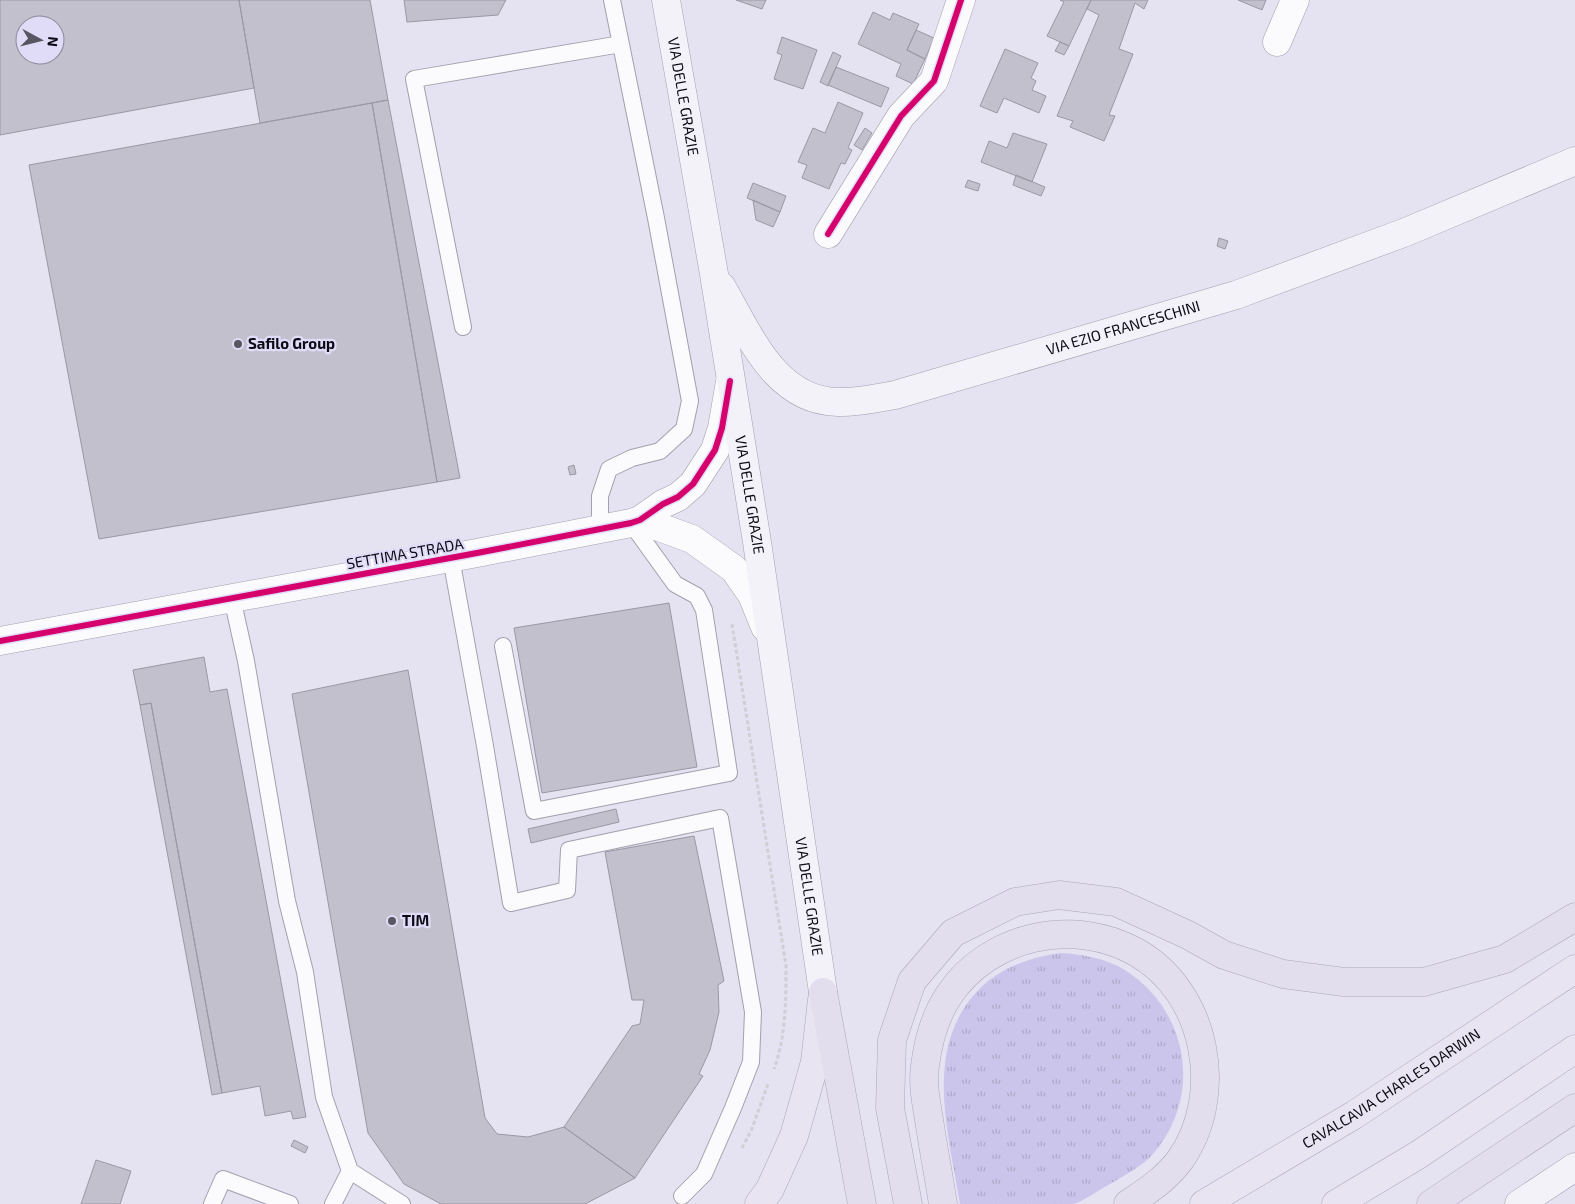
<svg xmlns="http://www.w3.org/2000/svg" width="1575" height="1204" font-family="'Exo 2',sans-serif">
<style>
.grass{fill:url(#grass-tufts)}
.building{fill:#c3c0cd;stroke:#9a98a4;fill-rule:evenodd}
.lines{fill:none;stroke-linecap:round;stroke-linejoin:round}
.service-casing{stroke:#a2a0ac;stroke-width:18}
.minor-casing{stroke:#a2a0ac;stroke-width:29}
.secondary-casing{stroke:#a2a0ac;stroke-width:29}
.trunk-casing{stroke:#aba6bc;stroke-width:29}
.motorway-casing{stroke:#aba6bc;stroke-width:29}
.path{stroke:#d0cfd3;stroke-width:3;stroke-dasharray:4 2.5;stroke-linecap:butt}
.service{stroke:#fbfbfd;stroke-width:16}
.minor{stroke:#fbfbfd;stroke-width:28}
.secondary{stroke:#f3f2f9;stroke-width:28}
.trunk{stroke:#e8e4f2;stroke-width:28}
.motorway{stroke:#e2deee;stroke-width:28}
.cycleway-casing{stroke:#e0dcf8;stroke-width:9}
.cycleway{stroke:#d6006c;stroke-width:6}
.poi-dot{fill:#585661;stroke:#e0dcf8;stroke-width:2}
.labels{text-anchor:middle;stroke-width:4.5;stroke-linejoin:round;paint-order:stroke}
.street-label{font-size:15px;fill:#0c0a13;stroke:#e0dcf8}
.poi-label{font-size:15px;font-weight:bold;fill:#0c0a13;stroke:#e0dcf8;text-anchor:start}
</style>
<defs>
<pattern id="grass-tufts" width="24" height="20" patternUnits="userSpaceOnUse" patternTransform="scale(1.25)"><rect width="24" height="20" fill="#ccc5eb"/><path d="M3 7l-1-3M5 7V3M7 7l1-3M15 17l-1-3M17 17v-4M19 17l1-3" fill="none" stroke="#aea8c9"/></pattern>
</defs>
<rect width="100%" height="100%" fill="#e5e2f2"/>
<path class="grass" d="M1060,953C1082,954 1105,958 1125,970C1189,1011 1203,1096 1153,1154C1141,1167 1125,1175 1110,1184C1100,1189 1083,1202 1073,1204C1063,1204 1050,1204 1039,1204C1013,1204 986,1204 960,1204C949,1136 924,1054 973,996C996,969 1026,958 1060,953Z"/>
<path class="building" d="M0,0H239L254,88L0,135ZM25,25H55V55H25Z
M239,0H370L388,100L260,123Z
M404,0H506L498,15L407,22Z
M736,0H766L762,9Z
M1060,0H1091L1069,46L1047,36L1064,2Z
M1091,0H1148L1144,9L1135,3L1119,49L1133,54L1109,115L1115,116L1104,141L1070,127L1073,121L1057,116L1099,15L1087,9Z
M1238,0H1266L1262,10Z
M873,12L890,20L893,13L919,24L907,50L925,59L913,84L896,76L901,64L858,44Z
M916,30L934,38L925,59L907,50Z
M782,37L817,50L803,89L774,79L782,55L777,53Z
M1060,42L1069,46L1064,55L1055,51Z
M1005,49L1038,63L1031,78L1036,81L1032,90L1046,96L1039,113L1004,98L997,113L980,106Z
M833,52L841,56L828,86L820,82Z
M836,67L889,88L881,107L828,85Z
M388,100L460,478L437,482L372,103Z
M838,102L863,113L848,148L852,150L845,164L841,163L829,189L802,178L807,165L798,162L813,128L825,133Z
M372,103L437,482L99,539L29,165Z
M865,128L872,133L862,150L854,145Z
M1013,133L1047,144L1032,182L981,162L989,141L1007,148Z
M1016,175L1045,187L1041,196L1013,185Z
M968,180L980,184L978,191L965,187Z
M753,183L786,196L780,212L747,198Z
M753,200L780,212L773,227L756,220Z
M1219,238L1228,241L1225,249L1217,246Z
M574,465L576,474L570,475L568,467Z
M669,603L697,767L542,793L514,628Z
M204,657L210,692L227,689L306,1117L293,1119L291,1111L265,1116L260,1086L222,1093L151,703L140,705L133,670Z
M408,670L485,1118L497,1134L528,1137L564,1127L635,1178L585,1204H441L404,1184L368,1133L292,694Z
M151,703L222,1093L212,1095L140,705Z
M616,809L619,822L531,843L528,829Z
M694,836L724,981L718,985L719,1012L710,1050L699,1074L703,1076L635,1178L564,1127L632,1026L640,1024L644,1000H632L605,852Z
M294,1140L308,1147L305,1153L291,1146Z
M96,1160L131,1171L120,1204H81Z"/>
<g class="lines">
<defs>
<path id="service" d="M463,327L414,79L621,44
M600,529V496L609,469L632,458L660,451L684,429L690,401L656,218L612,0
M451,558L485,746L511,903L567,890L569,850L720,818L753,1012L751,1062L733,1108L704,1174L682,1196
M232,598L246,661L287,901L305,972L324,1097L350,1171L402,1204
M503,646L534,811L729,773L704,610L697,596L675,584L631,523
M212,1204L223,1179L290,1204
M333,1204L350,1171"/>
<path id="minor" d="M1277,42L1295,0
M828,234L901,116L934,81L961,0
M640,520L692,539L734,569L752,595L765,627
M0,641L477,553L631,523L640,520L663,504L678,497L693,484L715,450L722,428L730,382"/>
<g id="secondary">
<path id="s1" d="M666,0L714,274L757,542L823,992"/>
<path id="s2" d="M721,286C749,333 774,401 838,402C857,403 876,398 895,395L1236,295L1406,232L1575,161"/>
<path d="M1519,1204L1575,1167"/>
</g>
<g id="trunk">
<path d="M759,1204L770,1189L794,1136L815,1062L822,1000"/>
<path id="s3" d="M1204,1204L1354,1115L1575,969"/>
<path d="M1336,1204L1418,1155L1575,1049"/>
</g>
<path id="motorway" d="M823,992L862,1204
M908,1204L890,1108L892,1040L912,981L953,933L1015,902L1059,895L1116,902L1188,935L1224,955L1283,974L1344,982H1424L1505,959L1575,917
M943,1204C939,1178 934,1152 930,1126C927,1106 922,1086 925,1066C928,1041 935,1016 949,995C989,935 1074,917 1136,952C1207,992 1226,1095 1180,1160C1166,1179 1147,1191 1128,1204
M1431,1204L1575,1108"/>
</defs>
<use href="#service" class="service-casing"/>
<use href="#minor" class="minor-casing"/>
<use href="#secondary" class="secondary-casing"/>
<use href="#trunk" class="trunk-casing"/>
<use href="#motorway" class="motorway-casing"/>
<path class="path" d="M732,624L786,966C786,1001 786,1036 774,1069
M742,1148L751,1131L768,1084"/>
<use href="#service" class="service"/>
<use href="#minor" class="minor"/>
<use href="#secondary" class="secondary"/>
<use href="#trunk" class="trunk"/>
<use href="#motorway" class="motorway"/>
<defs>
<path id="cycleway" d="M828,234L901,116L934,81L961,0
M0,641L477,553L631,523L640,520L663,504L678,497L693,484L715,450L722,428L730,381"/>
</defs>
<use href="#cycleway" class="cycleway-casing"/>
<use href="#cycleway" class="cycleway"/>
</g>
<g class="poi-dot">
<circle cx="238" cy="344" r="5"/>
<circle cx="392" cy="921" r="5"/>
</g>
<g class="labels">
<g class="street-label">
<text dy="5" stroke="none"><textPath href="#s1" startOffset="98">VIA DELLE GRAZIE</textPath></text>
<text dy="5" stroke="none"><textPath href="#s2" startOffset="469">VIA EZIO FRANCESCHINI</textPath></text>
<text dy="5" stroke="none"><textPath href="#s1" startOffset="502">VIA DELLE GRAZIE</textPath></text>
<text transform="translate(405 554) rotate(-10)" y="5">SETTIMA STRADA</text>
<text dy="5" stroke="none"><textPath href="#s1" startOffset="908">VIA DELLE GRAZIE</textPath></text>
<text dy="5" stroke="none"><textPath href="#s3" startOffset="220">CAVALCAVIA CHARLES DARWIN</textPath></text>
</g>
<g class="poi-label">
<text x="248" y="349">Safilo Group</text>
<text x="402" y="926">TIM</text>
</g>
</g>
<g transform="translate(40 40) rotate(97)"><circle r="24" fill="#e0dcf8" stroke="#8b889c"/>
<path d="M0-4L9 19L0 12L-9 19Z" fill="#585661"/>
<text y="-8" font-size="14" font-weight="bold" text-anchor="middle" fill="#0c0a13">N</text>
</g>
</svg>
